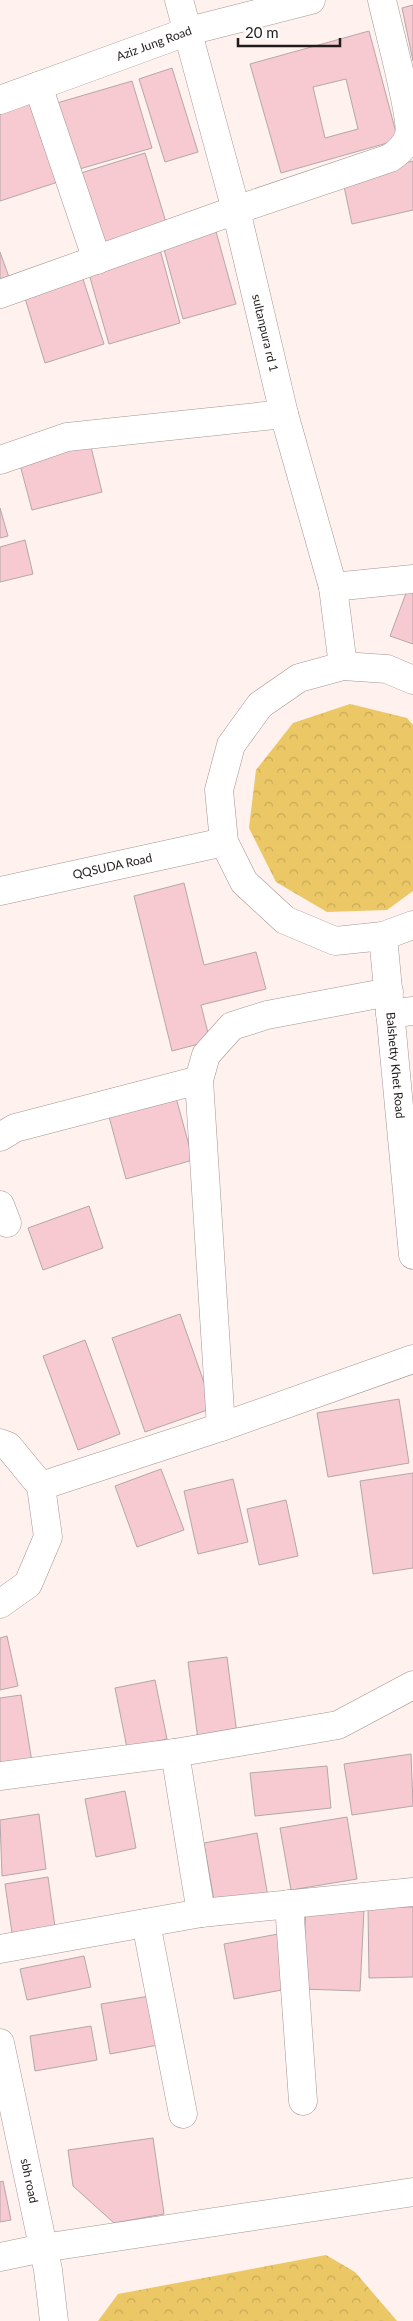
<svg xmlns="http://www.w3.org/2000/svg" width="413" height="2321" font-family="Lato,sans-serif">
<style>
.park{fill:url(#park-crowns)}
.building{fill:#f6cad0;stroke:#b4a7a9;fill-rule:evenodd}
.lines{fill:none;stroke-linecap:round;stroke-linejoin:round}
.minor-casing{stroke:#a29693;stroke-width:29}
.minor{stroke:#fff;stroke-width:28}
.labels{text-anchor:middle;stroke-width:5;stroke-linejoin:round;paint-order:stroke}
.street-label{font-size:12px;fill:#211c1b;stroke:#fff}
</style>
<defs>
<pattern id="park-crowns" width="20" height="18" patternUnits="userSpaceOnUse" patternTransform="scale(1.25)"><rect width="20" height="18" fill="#ebc766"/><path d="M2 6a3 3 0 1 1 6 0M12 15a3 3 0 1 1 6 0" fill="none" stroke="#c9aa58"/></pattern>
</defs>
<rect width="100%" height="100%" fill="#fef1ee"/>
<path class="park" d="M350,704L407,718L413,725V891L387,910L327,912L276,882L249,828L256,770L293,723Z
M326,2255L355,2272L397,2321H98L118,2294Z"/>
<path class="building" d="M413,5V61L402,8Z
M369,31L398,140L281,173L250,64ZM346,79L358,129L325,138L313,87Z
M172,68L198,152L165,162L139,79Z
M132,81L152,148L76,170L57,103Z
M39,100L64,180L0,201V113Z
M145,153L168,229L101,250L78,174Z
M413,161V210L352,224L342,177Z
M215,228L236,304L183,319L162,242Z
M159,246L180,323L109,344L87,267Z
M0,252L10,280L0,283Z
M82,276L104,344L45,363L24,295Z
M90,443L102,492L32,510L19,461Z
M0,508L8,536L0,538Z
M25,540L33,574L0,582V547Z
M408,588L413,589V644L390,636Z
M184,883L204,965L256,952L266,989L201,1005L210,1041L172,1051L134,896Z
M175,1094L193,1160L126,1179L108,1113Z
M89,1206L103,1248L43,1270L28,1228Z
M180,1314L213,1408L145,1432L112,1338Z
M85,1340L120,1434L78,1450L43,1356Z
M399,1399L409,1463L328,1477L317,1413Z
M161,1469L184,1530L137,1547L115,1486Z
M413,1473V1568L373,1574L360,1481Z
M233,1479L248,1542L198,1554L184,1491Z
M286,1500L298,1556L259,1565L247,1509Z
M7,1636L18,1686L0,1690V1638Z
M227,1657L237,1734L198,1740L188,1662Z
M155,1680L167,1739L127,1748L115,1688Z
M21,1695L32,1762L0,1767V1698Z
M411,1754L413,1806L352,1815L344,1764Z
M327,1766L331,1808L255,1816L250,1773Z
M125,1791L136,1848L96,1857L85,1799Z
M39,1814L46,1869L2,1876L0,1820Z
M347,1817L357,1879L291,1890L280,1828Z
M257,1833L268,1897L215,1906L204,1843Z
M48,1877L56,1934L13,1940L5,1884Z
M306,1907L364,1910L360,1991L302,1989Z
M413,1907V1977L369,1978L368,1908Z
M278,1934L287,1989L234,1999L224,1944Z
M84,1956L91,1987L27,2000L20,1969Z
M150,1996L158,2045L110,2054L101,2004Z
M91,2026L97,2060L35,2071L30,2036Z
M153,2138L164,2214L114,2223L73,2186L68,2150Z
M3,2181L11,2220L0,2222V2182Z"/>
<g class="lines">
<defs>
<g id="minor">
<path id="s1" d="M179,0L236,210L284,414L333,587L343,666"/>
<path d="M38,86L97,260"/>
<path id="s2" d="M0,100L189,31L311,0"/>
<path d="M0,294L236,210L390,158C399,152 406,146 409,135C413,117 387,24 382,0"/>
<path d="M0,460L67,437L284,414"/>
<path d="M333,587L413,579"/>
<path d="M413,680L387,669L343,666L299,678L260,705L231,745L219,790L224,842L244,882L285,920L335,941L383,936L413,925"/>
<path id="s3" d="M0,891L224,842"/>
<path id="s4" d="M383,936L413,1255"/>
<path d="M390,1014L413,1011"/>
<path d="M0,1137L15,1128L199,1080"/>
<path d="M0,1205L7,1223"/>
<path d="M221,1427L199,1080L206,1055L232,1026L267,1015L389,992"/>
<path d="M0,1443L8,1446L41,1486L48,1537L28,1584L0,1604"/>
<path d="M41,1486L221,1427L413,1359"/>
<path d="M175,1753L201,1913"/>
<path d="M0,1776L175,1753L338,1725L413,1685"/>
<path d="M289,1904L303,2101"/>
<path d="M146,1923L183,2114"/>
<path d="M0,1949L201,1913L413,1892"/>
<path id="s5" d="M0,2043L48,2270L54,2321"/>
<path d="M0,2257L43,2248L413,2192"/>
</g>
</defs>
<use href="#minor" class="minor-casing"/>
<use href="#minor" class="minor"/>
</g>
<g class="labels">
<g class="street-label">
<text dy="4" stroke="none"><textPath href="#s2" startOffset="164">Aziz Jung Road</textPath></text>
<text dy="4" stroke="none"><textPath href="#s1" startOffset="344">sultanpura rd 1</textPath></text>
<text dy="4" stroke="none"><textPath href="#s3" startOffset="115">QQSUDA Road</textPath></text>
<text dy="4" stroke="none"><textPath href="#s4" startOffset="130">Balshetty Khet Road</textPath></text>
<text dy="4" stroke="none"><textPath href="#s5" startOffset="141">sbh road</textPath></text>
</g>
</g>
<path d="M238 38v8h102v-8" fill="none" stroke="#211c1b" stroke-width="2.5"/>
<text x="245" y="38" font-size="15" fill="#211c1b" stroke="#ffffff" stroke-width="4" paint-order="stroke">20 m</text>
</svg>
